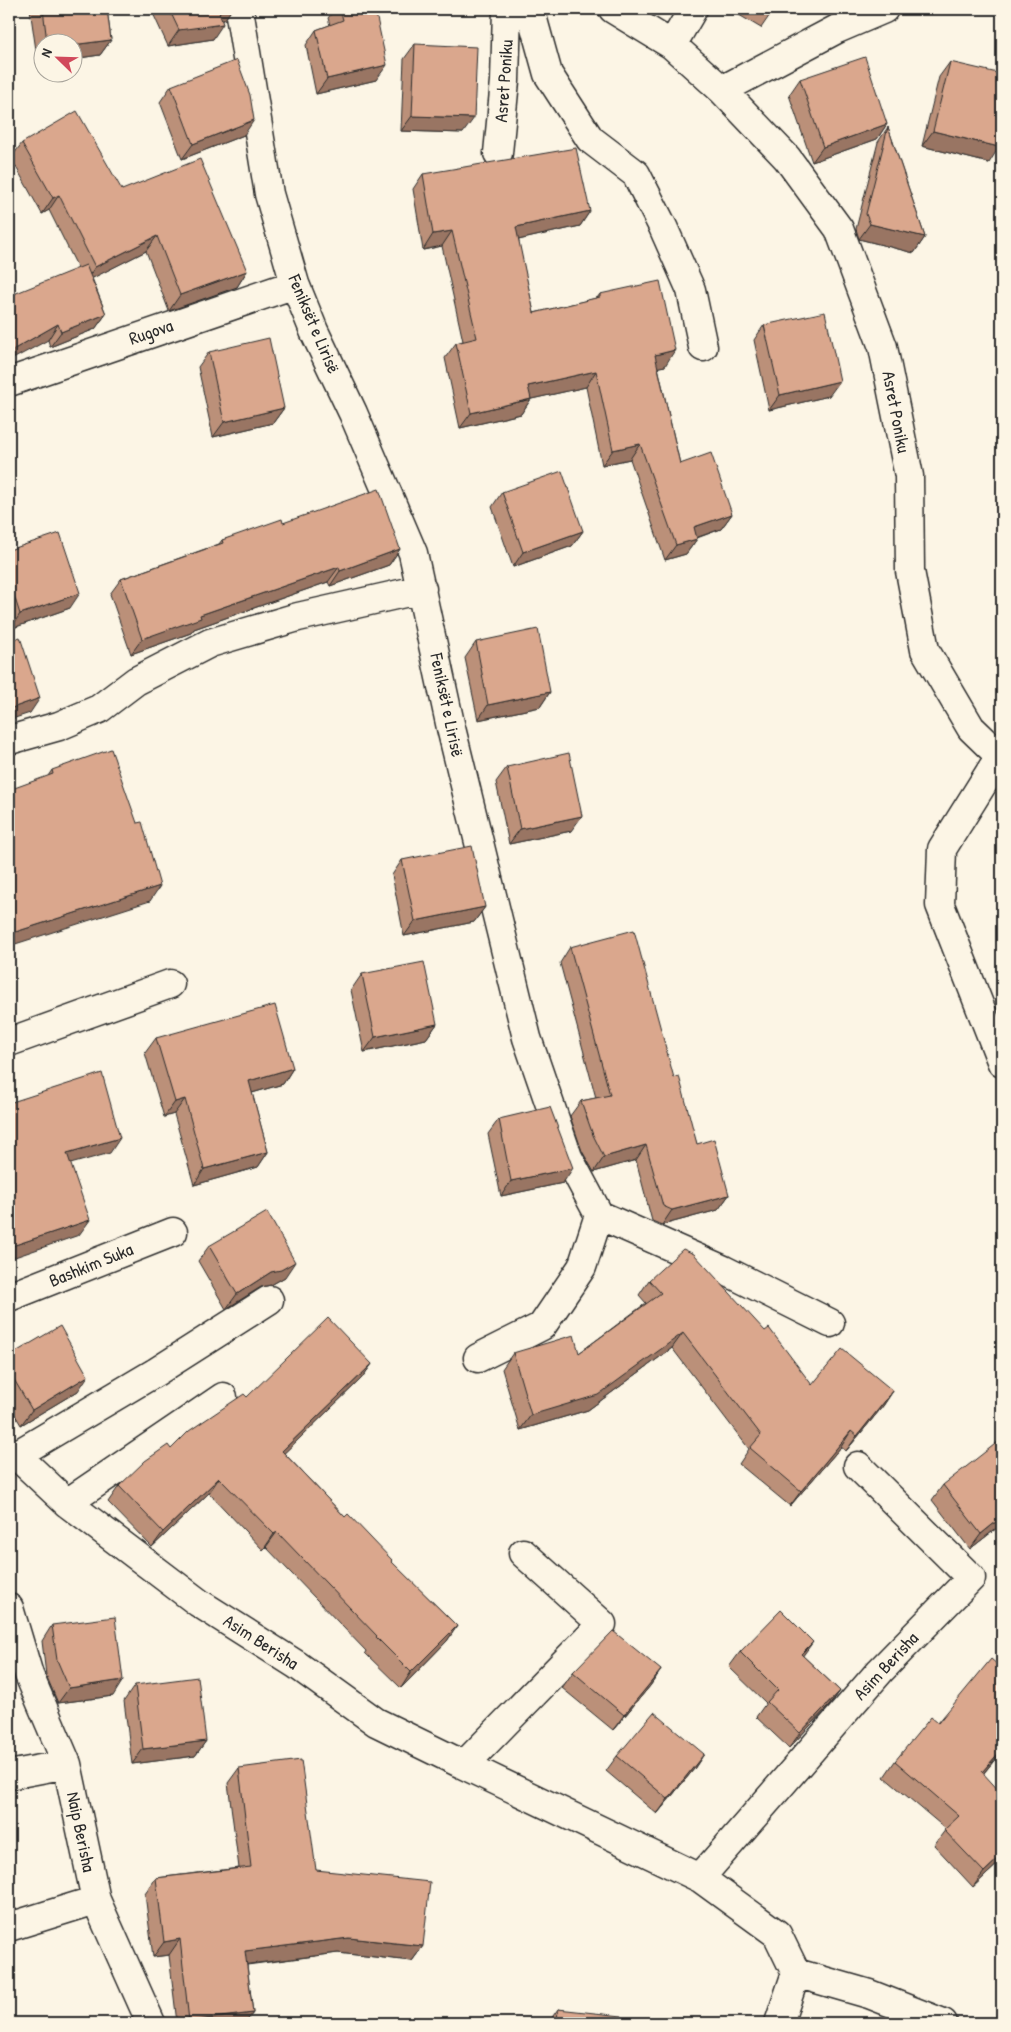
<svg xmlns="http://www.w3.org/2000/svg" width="1011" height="2032" font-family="'Patrick Hand',sans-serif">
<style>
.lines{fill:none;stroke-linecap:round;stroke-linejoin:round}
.minor-casing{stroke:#2b2b2b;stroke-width:31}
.minor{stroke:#fcf5e5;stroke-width:28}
.wall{fill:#bb9079;stroke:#2b2b2b}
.shaded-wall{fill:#997563;stroke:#2b2b2b}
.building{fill:#daa78d;stroke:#2b2b2b}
.labels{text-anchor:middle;stroke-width:4;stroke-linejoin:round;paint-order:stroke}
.street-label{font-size:18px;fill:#2b2b2b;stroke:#fcf5e5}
</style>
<rect width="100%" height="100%" fill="#fcf5e5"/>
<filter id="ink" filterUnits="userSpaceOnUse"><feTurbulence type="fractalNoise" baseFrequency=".02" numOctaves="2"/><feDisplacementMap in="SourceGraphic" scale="10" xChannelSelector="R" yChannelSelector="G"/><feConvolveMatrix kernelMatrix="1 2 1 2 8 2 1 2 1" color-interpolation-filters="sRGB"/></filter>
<g filter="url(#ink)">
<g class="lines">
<defs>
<path id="minor" d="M239,9L269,194L295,284L314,331L353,413L413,553L451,728L527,1038L568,1157L599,1215L582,1267L542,1326L478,1358
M530,9L548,74L590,139L636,174L663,227L691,290L703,347
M613,9L672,45L722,90L787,158L839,229L883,347L909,476L910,571L925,650L971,728L1002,758
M672,45L693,9
M722,90L837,29L884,9
M498,153L505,81L507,9
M9,382L295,284
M13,739L59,726L99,709L136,681L210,643L298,617L422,589
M1000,756L942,849L940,905L1002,1063
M9,1042L170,984
M599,1215L724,1270L830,1323
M9,1297L173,1232
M9,1451L16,1455L67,1503L199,1603L297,1665L376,1722L464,1765L602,1624L523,1553
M16,1455L156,1372L269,1300
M67,1503L223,1397
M9,1608L29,1675L67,1764L96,1900L151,2023
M464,1765L700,1878L880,1671L971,1578L858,1466
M9,1775L67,1764
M700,1878L777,1934L796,1973L869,1994L943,2023
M9,1927L96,1900
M779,2023L796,1973"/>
</defs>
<use href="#minor" class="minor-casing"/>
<use href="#minor" class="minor"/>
</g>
<path class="wall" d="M30,9H107L111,40L100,55L72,59V42H42V63L38,64Z
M151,9H232L225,19L222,20L213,39L168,46Z
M335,9H375L376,80L316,94L306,45L316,30L330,25L328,18Z
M729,9H774L761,28Z
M415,44L463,133L401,131L404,59Z
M950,62L989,163L922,146L939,77Z
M800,79L887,124L877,139L812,162L789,95Z
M171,86L244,135L182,159L160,102Z
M888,127L925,237L914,253L859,239L856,229L878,142Z
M22,143L122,190L247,271L237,287L169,311L146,251L92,278L106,314L95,329L50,347L48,340L78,268L49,210L42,214L11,158Z
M423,174L590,211L580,226L518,240L534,313L597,298L600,294L665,366L658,367L680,464L732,514L721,529L697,538V539L686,554L665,560L630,459L602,465L586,387L531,399L521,414L460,428L445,358L456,343L463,341L442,246L423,250L413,189Z
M764,325L829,396L769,410L754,340Z
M209,352L284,408L273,423L213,437L198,367Z
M502,492L583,531L572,546L513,567L492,507Z
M283,523L400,549L389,565L330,586L328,582L194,629L191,633L131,654L110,594L121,579L219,544L222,540Z
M9,550L70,608L10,629L9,627Z
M476,642L550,692L540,707L478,720L465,658Z
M507,767L571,831L509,844L496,782Z
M52,770L150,901L48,776Z
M402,860L485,907L474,922L404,936L392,875Z
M570,947L674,1078L697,1144L729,1195L718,1210L662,1225L652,1221L636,1160L594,1172L582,1151L570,1116L581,1101L596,1098L560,963Z
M362,974L437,1024L426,1039L364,1052L351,990Z
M156,1038L293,1068L283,1084L252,1093L268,1152L258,1167L194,1185L174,1114L164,1117L145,1053Z
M499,1119L563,1183L501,1196L488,1134Z
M209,1246L285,1277L271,1285L261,1287L226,1309L198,1261Z
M649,1280L812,1385L893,1391L883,1406L846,1451L841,1447L790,1506L739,1464L749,1449L672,1348L588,1410L520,1430L502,1369L513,1353H579L646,1303L639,1295Z
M9,1356L78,1391L21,1425L9,1405Z
M372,1364L361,1379L284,1453L345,1517L457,1626L447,1641L401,1688L365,1653L366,1651L266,1547L263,1550L209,1493L152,1547L108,1502L119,1486L171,1449L247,1397Z
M943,1485L1002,1524L970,1549L932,1500Z
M52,1625L113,1696L58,1703L46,1675L42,1641Z
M740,1652L803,1656L840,1691L829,1706L789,1748L756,1717L766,1703L729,1667Z
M1002,1659V1751L984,1773L1002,1860L973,1887L934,1845L946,1829L884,1777L895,1761L938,1723L998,1665Z
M661,1670L650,1686L613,1730L562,1688L573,1672Z
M135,1685L206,1741L195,1756L132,1764L124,1701Z
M704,1754L694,1769L657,1814L606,1771L617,1756Z
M239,1768L316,1870L423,1946L412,1961L338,1953L247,1965L253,2013L245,2023H177L169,1955L153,1957L145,1894L156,1878L239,1868L228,1783Z
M558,2009L621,2023H548Z"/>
<path class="shaded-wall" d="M225,9H232L225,19L210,26L223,24L213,39L168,46L179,30Z
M111,40L100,55L72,59V45Z
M42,57V63L38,64Z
M387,65L376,80L316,94L327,79Z
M412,116L474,118L463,133L401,131Z
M254,120L244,135L182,159L193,144Z
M887,124L877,139L812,162L823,147Z
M933,131L999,147L989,163L922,146Z
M59,195L49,210L42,214L53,198Z
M590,211L580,226L505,243L516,227Z
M870,224L925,237L914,253L859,239Z
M452,231L442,246L423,250L433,234Z
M157,236L146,251L85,282L95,267Z
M247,271L237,287L169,311L180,295Z
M106,314L95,329L50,347L61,332Z
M58,324L48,340L9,361V352Z
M675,350L665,366L645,370L655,355Z
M596,371L586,387L518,402L528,386Z
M840,381L829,396L769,410L780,395Z
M531,399L521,414L460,428L471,413Z
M284,408L273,423L213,437L224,422Z
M640,444L630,459L602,465L613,450Z
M732,514L721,529L684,542L694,527Z
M583,531L572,546L513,567L523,552Z
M697,539L686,554L665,560L676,545Z
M400,549L389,565L330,586L340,571Z
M339,567L328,582L194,629L191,633L131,654L142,639L200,615Z
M80,593L70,608L10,629L20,614Z
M550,692L540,707L478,720L488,705Z
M40,698L30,713L9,720V709Z
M582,816L571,831L509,844L520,829Z
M160,886L150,901L9,946V934Z
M485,907L474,922L404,936L415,921Z
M437,1024L426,1039L364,1052L375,1037Z
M293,1068L283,1084L238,1097L249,1081Z
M185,1099L174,1114L164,1117L175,1102Z
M120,1138L110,1153L56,1168L67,1153Z
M646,1145L636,1160L594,1172L604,1157Z
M268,1152L258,1167L194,1185L204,1169Z
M573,1168L563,1183L501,1196L511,1181Z
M729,1195L718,1210L662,1225L672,1210Z
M90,1220L79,1235L9,1259V1247Z
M295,1262L285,1277L271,1285L261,1287L226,1309L237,1294L271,1272Z
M683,1333L672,1348L588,1410L520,1430L531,1415Z
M372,1364L361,1379L271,1466L282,1451Z
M88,1376L78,1391L21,1425L32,1410Z
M893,1391L883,1406L846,1451L857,1436Z
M851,1431L841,1447L790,1506L801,1491Z
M219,1478L209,1493L152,1547L163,1532Z
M1002,1517V1524L970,1549L981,1534Z
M277,1532L266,1547L263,1550L274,1534Z
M457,1626L447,1641L401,1688L411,1672Z
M813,1642L802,1657L801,1654Z
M661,1670L650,1686L613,1730L624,1715Z
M123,1680L113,1696L58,1703L69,1688Z
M840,1691L829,1706L789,1748L800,1733Z
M206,1741L195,1756L132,1764L143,1749Z
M1002,1749V1751L972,1787L982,1772Z
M704,1754L694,1769L657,1814L668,1799Z
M1002,1855V1860L973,1887L984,1872Z
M349,1938L423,1946L412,1961L338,1953L234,1966L245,1951Z
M180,1939L169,1955L153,1957L164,1942Z
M253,2013L245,2023H187L189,2021Z"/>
<path class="building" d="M43,9H107L111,40L72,45V42H47Z
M169,9H225L219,12L223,24L179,30Z
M340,9H375L387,65L327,79L316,30L343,20Z
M415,44L477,47L474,118L412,116Z
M865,57L887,124L823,147L800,79Z
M237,60L250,95L254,120L193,144L171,86Z
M950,62L1002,74V135L999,147L933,131Z
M77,111L122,190L200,159L247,271L180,295L157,236L95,267L59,195L53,198L22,143Z
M888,127L925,237L870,224L866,214Z
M576,148L590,211L516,227L534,313L600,297V294L660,281L675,350L655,355L680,464L711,453L732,514L694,527L697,539L676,545L640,444L613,450L596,371L528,386L531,399L471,413L456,343L477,338L452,231L433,234L423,174Z
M86,265L106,314L61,332L58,324L9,352V296Z
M825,312L840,381L780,395L764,325Z
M269,338L284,408L224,422L209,352Z
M562,471L583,531L523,552L502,492Z
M379,489L400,549L340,571L339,567L200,615L201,618L142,639L121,579L223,543L222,540L282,519L283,523Z
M60,533L80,593L20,614L9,580V550Z
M538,629L550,692L488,705L476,642Z
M20,637L40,698L9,709V641Z
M111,749L137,823L142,822L160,886L9,934V790L53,774L52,770Z
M569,753L582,816L520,829L507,767Z
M472,846L485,907L415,921L402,860Z
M634,930L674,1078L679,1076L697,1144L714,1139L729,1195L672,1210L663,1206L646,1145L604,1157L593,1135L581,1101L610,1095L570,947Z
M424,962L437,1024L375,1037L362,974Z
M275,1005L293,1068L249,1081L268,1152L204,1169L185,1099L175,1102L156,1038Z
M102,1073L120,1138L67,1153L90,1220L9,1247V1103Z
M550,1107L573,1168L511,1181L499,1119Z
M267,1212L295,1262L281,1270L271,1272L237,1294L209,1246Z
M683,1249L694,1254L765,1331L769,1328L812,1385L842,1349L893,1391L857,1436L851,1431L801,1491L750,1448L761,1435L683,1333L598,1395L531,1415L513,1353L574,1335L579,1353L661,1293L649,1280Z
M328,1318L372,1364L282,1451L345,1517L348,1514L392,1560L391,1561L457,1626L411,1672L376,1637L377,1636L277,1532L274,1534L219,1478L163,1532L119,1486L145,1461L168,1445L171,1449L189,1431L244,1394L247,1397Z
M60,1326L88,1376L32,1410L9,1371V1356Z
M999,1441L1002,1445V1517L981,1534L943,1485Z
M781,1610L813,1642L801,1654L840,1691L800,1733L767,1702L778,1690L740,1652Z
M115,1617L123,1680L69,1688L57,1660L52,1625Z
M613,1631L661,1670L624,1715L573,1672Z
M991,1659L998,1665L1002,1659V1749L982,1772L1002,1794V1855L984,1872L944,1830L959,1816L895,1761L931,1717L938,1723Z
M198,1677L206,1741L143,1749L135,1685Z
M654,1712L704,1754L668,1799L617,1756Z
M9,1740L11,1747L9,1749Z
M301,1760L316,1870L430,1882L423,1946L349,1938L245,1951L253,2013L189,2021L180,1939L164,1942L156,1878L251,1867L239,1768Z
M558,2009L622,2016L621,2023H557Z
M304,2019V2023H271Z"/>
</g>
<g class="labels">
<g class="street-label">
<text transform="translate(504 81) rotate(-86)" y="6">Asret Poniku</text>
<text transform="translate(314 324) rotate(67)" y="6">Feniksët e Lirisë</text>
<text transform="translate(151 332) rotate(-19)" y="6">Rugova</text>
<text transform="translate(896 412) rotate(79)" y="6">Asret Poniku</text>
<text transform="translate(447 705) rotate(78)" y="6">Feniksët e Lirisë</text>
<text transform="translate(91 1265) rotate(-22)" y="6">Bashkim Suka</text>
<text transform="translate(261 1642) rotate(33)" y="6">Asim Berisha</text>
<text transform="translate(886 1666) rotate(-47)" y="6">Asim Berisha</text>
<text transform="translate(81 1832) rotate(78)" y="6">Naip Berisha</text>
</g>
</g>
<rect width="1011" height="2032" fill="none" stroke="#fcf5e5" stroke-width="30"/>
<rect x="15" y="15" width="981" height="2002" fill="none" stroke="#2b2b2b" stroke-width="2" filter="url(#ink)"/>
<g transform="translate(58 58) rotate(293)"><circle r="24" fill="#fcf5e5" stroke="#a8a49b"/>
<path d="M0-4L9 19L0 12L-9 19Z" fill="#d1495b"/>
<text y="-8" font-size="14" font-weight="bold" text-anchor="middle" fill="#2b2b2b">N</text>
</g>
</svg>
